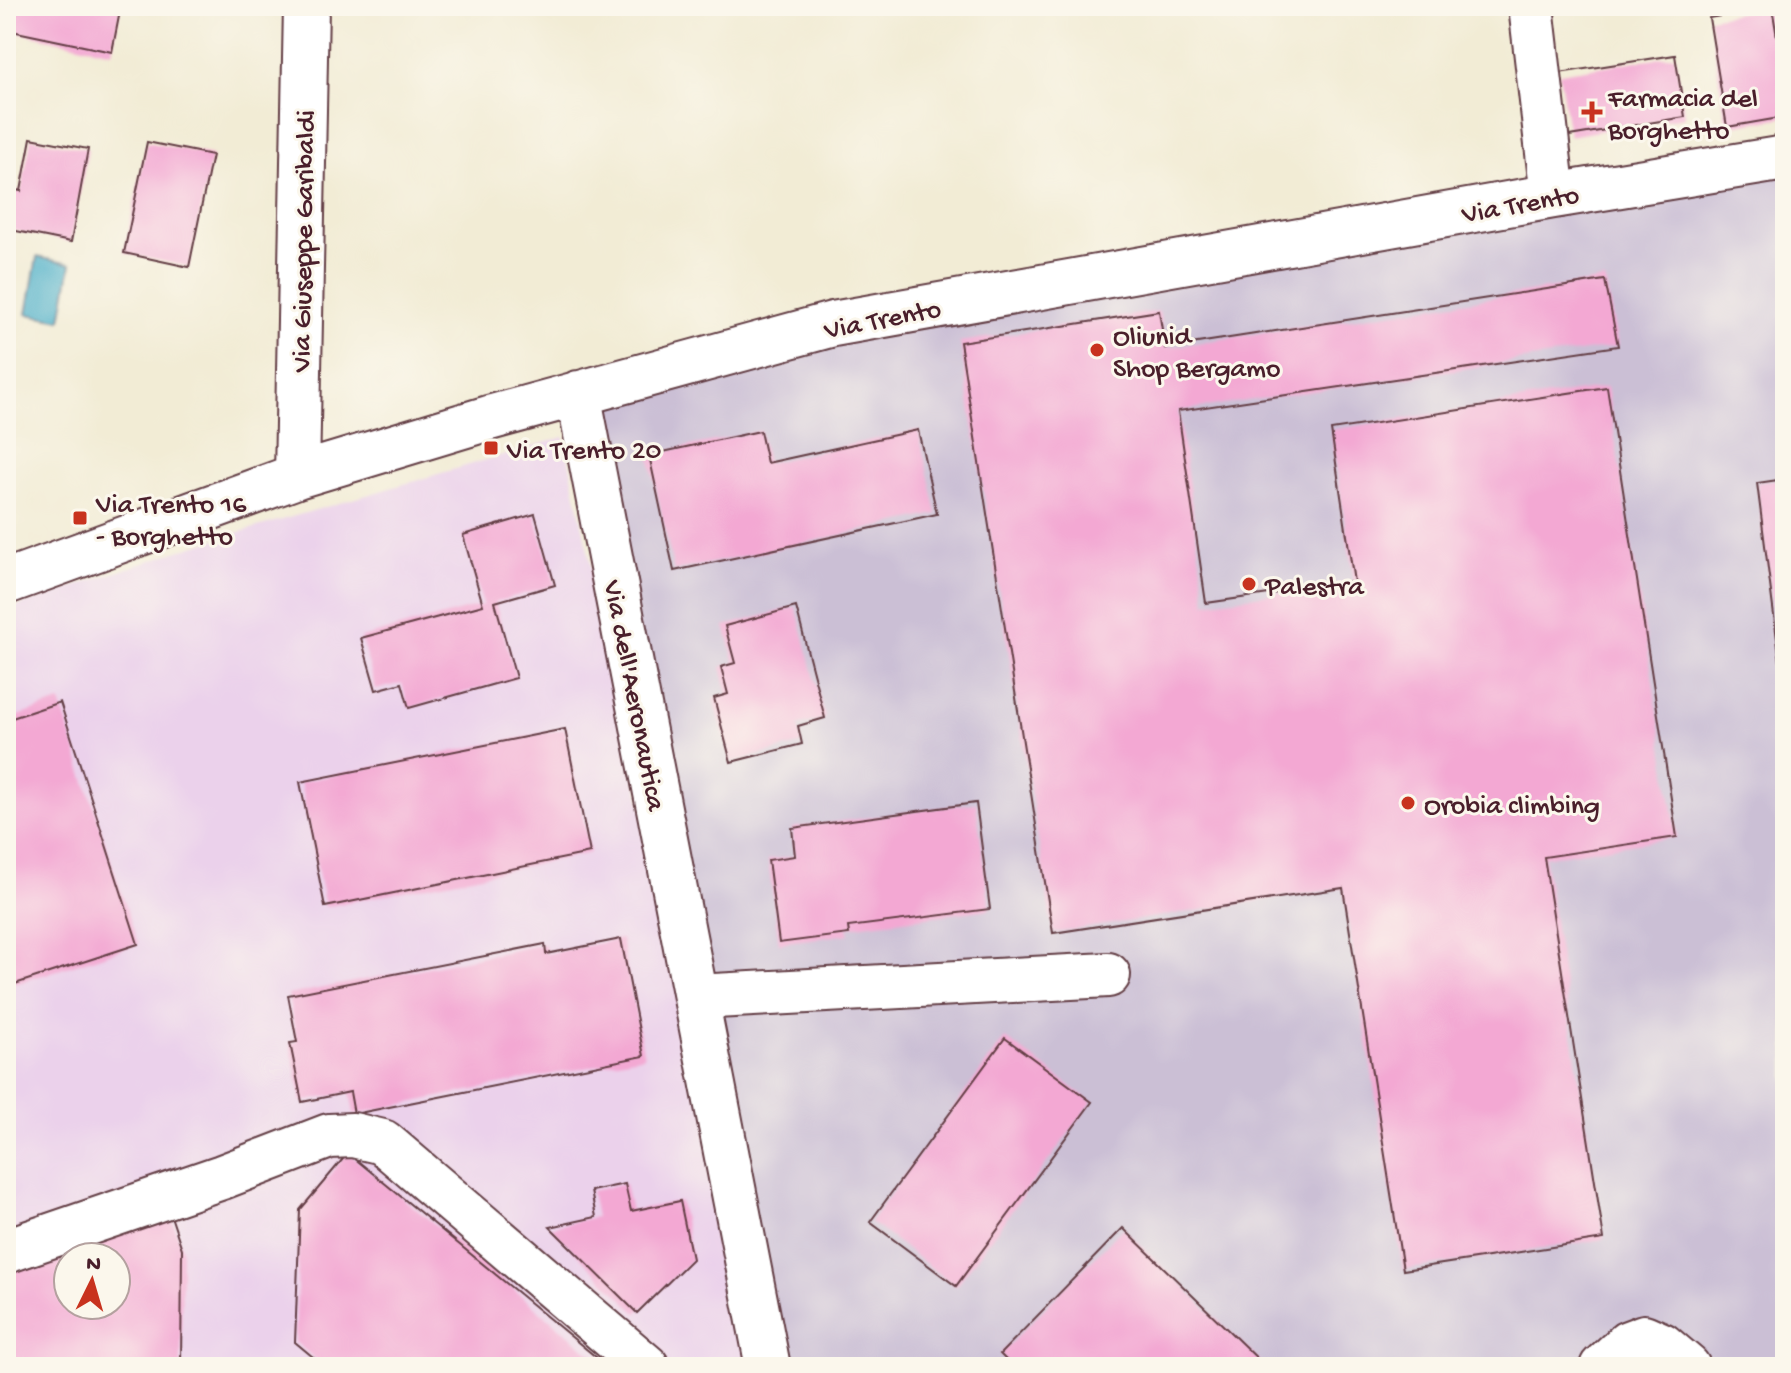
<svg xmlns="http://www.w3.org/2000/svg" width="1791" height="1373" font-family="'Gochi Hand',sans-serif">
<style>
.built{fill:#ebd1eb;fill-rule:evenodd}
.industrial{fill:#cbbfd5}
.water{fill:#49aec8;stroke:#4a667a;stroke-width:2}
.building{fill:#f3a8d3;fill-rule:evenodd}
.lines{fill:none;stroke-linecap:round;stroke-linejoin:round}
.minor-casing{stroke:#633e44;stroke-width:48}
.minor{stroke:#fff;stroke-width:44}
.poi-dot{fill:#c8321e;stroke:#fbf7ec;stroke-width:3}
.labels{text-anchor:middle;stroke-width:6;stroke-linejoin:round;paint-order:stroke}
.poi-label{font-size:28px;fill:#4a1f2b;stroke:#fbf7ec;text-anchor:start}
.street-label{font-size:28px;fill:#4a1f2b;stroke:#fbf7ec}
</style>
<rect width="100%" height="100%" fill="#fbf7ec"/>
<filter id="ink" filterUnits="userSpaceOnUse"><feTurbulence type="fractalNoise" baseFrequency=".0125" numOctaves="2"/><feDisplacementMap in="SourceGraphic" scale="16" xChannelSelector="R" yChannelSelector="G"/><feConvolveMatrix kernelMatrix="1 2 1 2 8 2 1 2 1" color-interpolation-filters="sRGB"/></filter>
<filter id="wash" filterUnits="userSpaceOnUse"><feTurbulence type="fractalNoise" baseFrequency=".006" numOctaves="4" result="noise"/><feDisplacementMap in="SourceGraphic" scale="32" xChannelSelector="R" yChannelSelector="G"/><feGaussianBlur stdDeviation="1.8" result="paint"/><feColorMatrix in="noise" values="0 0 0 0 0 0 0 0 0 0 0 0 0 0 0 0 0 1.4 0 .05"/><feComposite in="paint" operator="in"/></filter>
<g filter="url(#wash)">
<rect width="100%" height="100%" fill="#f2ecd5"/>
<path class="built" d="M564,437L760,1367H6V610L193,546ZM68,1257H116V1305H68Z"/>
<path class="industrial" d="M1785,168V1367H778L589,402L833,331Z"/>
<path class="water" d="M37,257L71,264L61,320L27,314Z"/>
<g id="blocks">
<path class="building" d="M12,6H121L112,52L7,30Z
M1772,7L1779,49L1785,48V117L1727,127L1709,18Z
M1675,55L1685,117L1569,136L1559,73Z
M31,138L88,149L71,242L6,229L10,189L21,191Z
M147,142L212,155L189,267L124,253Z
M1605,280L1618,346L1178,411L1206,603L1354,582L1331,430L1607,387L1677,837L1544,857L1604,1239L1403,1270L1343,888L1053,933L960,342L1159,311L1165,348Z
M918,430L937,514L674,571L649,455L760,431L767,463Z
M1785,479V686H1783L1757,483Z
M535,514L555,585L495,602L516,678L409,708L402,683L376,690L361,638L483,605L463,535Z
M796,607L825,718L798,726L802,744L731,762L714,698L728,694L721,667L735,663L725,626Z
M60,702L138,944L15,984L6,957V720Z
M565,729L590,853L325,907L300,782Z
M976,803L990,909L848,927L849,934L779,943L768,860L795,856L792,828Z
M621,939L644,1056L354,1114L350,1092L302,1102L290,1043L297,1042L288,995L545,944L546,954Z
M1005,1038L1092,1102L956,1286L870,1222Z
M348,1153L608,1367H325L295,1342L300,1210Z
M625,1184L631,1211L680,1201L692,1259L637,1313L550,1227L596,1217L591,1191Z
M170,1213L182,1249L181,1367H6V1266ZM68,1257H116V1305H68Z
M1123,1228L1266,1367H1013L1000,1354Z"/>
</g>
</g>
<g filter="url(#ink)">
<use href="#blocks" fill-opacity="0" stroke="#633e44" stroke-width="2"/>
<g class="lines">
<defs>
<path id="minor" d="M1531,6L1553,196
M578,393L768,1367
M297,476L306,6
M6,582L297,476L489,418L833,324L1553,196L1785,158
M696,997L1108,975
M6,1251L222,1177L329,1136L353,1135L383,1142L647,1367
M1602,1367L1628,1343L1644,1337L1662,1345L1688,1367"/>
</defs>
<use href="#minor" class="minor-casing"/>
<use href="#minor" class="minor"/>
</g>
</g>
<g class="poi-dot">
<path d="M1588 100h8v8h8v8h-8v8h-8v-8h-8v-8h8z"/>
<circle cx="1097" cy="350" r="8"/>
<rect x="483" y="440" width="16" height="16" rx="4"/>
<rect x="72" y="510" width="16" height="16" rx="4"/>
<circle cx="1249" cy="584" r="8"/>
<circle cx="1408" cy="803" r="8"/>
</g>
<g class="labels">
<g class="poi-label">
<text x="1608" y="106">Farmacia del<tspan x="1608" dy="32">Borghetto</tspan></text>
<text x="1113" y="344">Oliunid<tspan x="1113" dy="32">Shop Bergamo</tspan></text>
<text x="507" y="458">Via Trento 20</text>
<text x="96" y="512">Via Trento 16<tspan x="96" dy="32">- Borghetto</tspan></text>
<text x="1265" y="594">Palestra</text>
<text x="1424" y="813">Orobia climbing</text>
</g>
<g class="street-label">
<text transform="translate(1520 202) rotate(-10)" y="10">Via Trento</text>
<text transform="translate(301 241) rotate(-89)" y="10">Via Giuseppe Garibaldi</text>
<text transform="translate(882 317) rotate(-11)" y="10">Via Trento</text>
<text transform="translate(637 695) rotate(79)" y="10">Via dell'Aeronautica</text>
</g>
</g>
<rect width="1791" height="1373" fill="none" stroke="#fbf7ec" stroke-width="32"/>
<g transform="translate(92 1281) rotate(5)"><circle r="38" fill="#fbf7ec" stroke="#b4a19f" stroke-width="2"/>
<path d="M0-6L14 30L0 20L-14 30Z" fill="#c8321e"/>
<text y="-12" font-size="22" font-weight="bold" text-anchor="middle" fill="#4a1f2b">N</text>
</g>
</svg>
